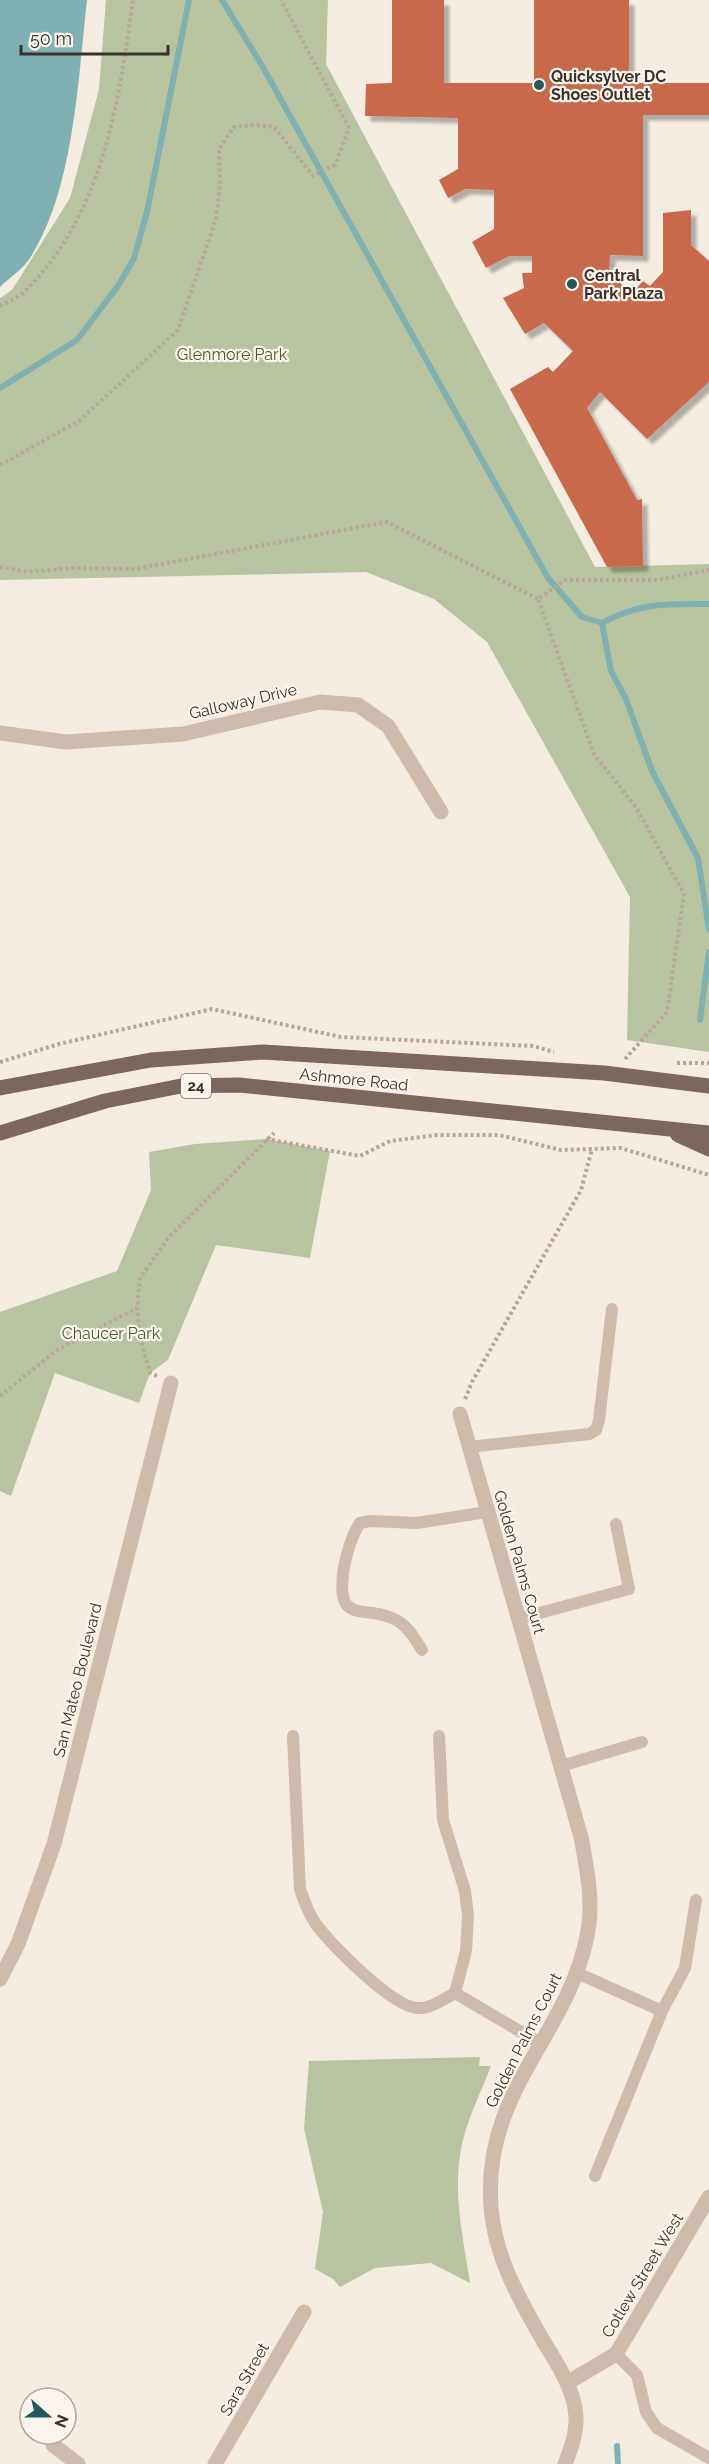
<svg xmlns="http://www.w3.org/2000/svg" width="709" height="2464" font-family="Raleway,sans-serif">
<style>
.green{fill:#b8c4a0}
.water{fill:#7fb0b2}
.lines{fill:none;stroke-linecap:round;stroke-linejoin:round}
.stream{stroke:#7fb0b2;stroke-width:6}
.building{fill:#c8694b;filter:url(#shadow)}
.path{stroke:#b9a596;stroke-width:4;stroke-dasharray:3 3;stroke-linecap:butt}
.lane{stroke:#cdbbac;stroke-width:12}
.street{stroke:#cdbbac;stroke-width:15}
.primary{stroke:#7d675c;stroke-width:15}
.poi-dot{fill:#1f5a5e;stroke:#fbf5ee;stroke-width:2}
.labels{text-anchor:middle;stroke-width:4.5;stroke-linejoin:round;paint-order:stroke}
.shield{fill:#fbf5ee;stroke:#756b66;stroke-width:1.5}
.shield-label{font-size:15px;font-weight:bold;fill:#3b302b}
.poi-label{font-size:16px;font-weight:bold;fill:#3b302b;stroke:#fbf5ee;text-anchor:start}
.park-label{font-size:16px;fill:#4a5a2e;stroke:#fbf5ee}
.street-label{font-size:16px;fill:#3b302b;stroke:#fbf5ee}
</style>
<defs>
<filter id="shadow"><feDropShadow dx="5.5" dy="5.5" stdDeviation="1.5" flood-color="#0004"/></filter>
</defs>
<rect width="100%" height="100%" fill="#f4ebe1"/>
<path class="green" d="M106,0H328L326,64L595,567L709,564V1052L627,1040L630,897L487,642L434,599L366,572L0,580V298L12,290L70,198L99,89Z
M266,1139L330,1151L310,1258L216,1245L168,1360L150,1373L139,1403L55,1373L11,1496L0,1491V1312L117,1271L151,1190L149,1152L195,1144Z
M480,2057L479,2066H491C482,2090 469,2115 463,2140C451,2188 463,2236 470,2283L431,2263L375,2268L340,2287L333,2279L315,2269L323,2212L304,2129L309,2061Z"/>
<path class="water" d="M0,0H87C78,80 74,190 30,258C23,269 9,278 0,287Z"/>
<g class="lines">
<path class="stream" d="M222,0L261,64L548,578L582,617L602,623C641,602 666,604 709,604
M0,388L77,340L118,286L134,258L147,212L189,0
M602,623L611,671L626,699L652,771L698,858L709,929
M700,1020L709,952
M617,2446L618,2464"/>
</g>
<path class="building" d="M392,0H444V83H534V0H629V83H709V115H643V256L610,255L609,274L632,293L643,281L650,286L663,272V213L691,210V245L709,261V382L647,439L600,392L587,408L637,500L642,499L643,566L607,567L510,389L548,367L553,372L573,351L544,323L525,334L503,298L524,288L522,273H532V256H509L486,268L472,242L494,229V190L465,189L448,198L439,180L458,169V118L365,116L366,84L392,83Z"/>
<g class="lines">
<path class="path" d="M0,306C9,301 20,297 27,289C103,213 119,102 133,0
M0,465L79,421L178,330L216,219L220,184L219,149L234,127L256,125L274,127L313,176L335,165L349,128L281,0
M0,567L28,572L71,568L135,569L387,522L538,599
M625,1059L667,1012L684,894L637,809L594,754L538,599L565,580H657L709,570
M0,1062L59,1044L212,1009L341,1037L533,1046L554,1052
M677,1063H709
M266,1139L360,1156L390,1141L437,1135H499L561,1150L621,1148L709,1175
M157,1376L150,1373L142,1345L137,1308L140,1278L169,1237L274,1133
M0,1396L57,1350L137,1308
M465,1399L472,1382L581,1190L592,1149"/>
<path class="lane" d="M469,1447L589,1434L596,1430L599,1420L612,1309
M517,1619L629,1589L616,1524
M422,1650C415,1639 409,1628 398,1621C365,1602 334,1629 344,1567C347,1552 351,1536 360,1523L370,1521L417,1523L487,1512
M293,1736L300,1889C304,1901 308,1912 315,1923C331,1944 391,2006 417,2008C430,2009 444,1999 455,1993L466,1951L468,1916L465,1891L443,1820L439,1736
M561,1766L642,1742
M577,1973L662,2011
M455,1993L540,2043
M595,2176L662,2011L685,1968L696,1900
M616,2354L637,2375L646,2412L657,2428L709,2458"/>
<path class="street" d="M0,733L66,742L183,734L320,702L358,705L388,726L441,812
M460,1414L581,1837C587,1869 594,1903 587,1936C567,2037 482,2091 491,2207C495,2256 517,2295 541,2337C555,2361 574,2387 576,2416C577,2433 571,2448 565,2464
M0,1979L18,1944L54,1844L171,1383
M567,2383L616,2354L709,2197
M53,2445L78,2464
M215,2464L304,2312"/>
<path class="primary" d="M0,1088L151,1060L263,1052L604,1073L709,1086
M0,1133L105,1101L181,1086L239,1085L709,1133
M678,1135L709,1149"/>
</g>
<g class="poi-dot">
<circle cx="539" cy="85" r="6"/>
<circle cx="572" cy="284" r="6"/>
</g>
<g class="labels">
<rect class="shield" x="181" y="1074" width="30" height="24" rx="4.5"/>
<g class="shield-label">
<text x="196" y="1091">24</text>
</g>
<g class="poi-label">
<text x="551" y="82">Quicksylver DC<tspan x="551" dy="18">Shoes Outlet</tspan></text>
<text x="584" y="281">Central<tspan x="584" dy="18">Park Plaza</tspan></text>
</g>
<g class="park-label">
<text x="232" y="360">Glenmore Park</text>
<text x="111" y="1339">Chaucer Park</text>
</g>
<g class="street-label">
<text transform="translate(243 701) rotate(-13)" y="6">Galloway Drive</text>
<text transform="translate(354 1079) rotate(6)" y="6">Ashmore Road</text>
<text transform="translate(520 1562) rotate(74)" y="6">Golden Palms Court</text>
<text transform="translate(77 1680) rotate(-76)" y="6">San Mateo Boulevard</text>
<text transform="translate(523 2040) rotate(-63)" y="6">Golden Palms Court</text>
<text transform="translate(642 2275) rotate(-59)" y="6">Cotlew Street West</text>
<text transform="translate(244 2379) rotate(-60)" y="6">Sara Street</text>
</g>
</g>
<g transform="translate(48 2416) rotate(111)"><circle r="28" fill="#fbf5ee" stroke="#aea6a0" stroke-width="1.5"/>
<path d="M0-4.5L10 22L0 15L-10 22Z" fill="#1f5a5e"/>
<text y="-9" font-size="16" font-weight="bold" text-anchor="middle" fill="#3b302b">N</text>
</g>
<path d="M21 45v9h147v-9" fill="none" stroke="#3b302b" stroke-width="3"/>
<text x="30" y="45" font-size="18" fill="#3b302b" stroke="#fbf5ee" stroke-width="4.5" paint-order="stroke">50 m</text>
</svg>
